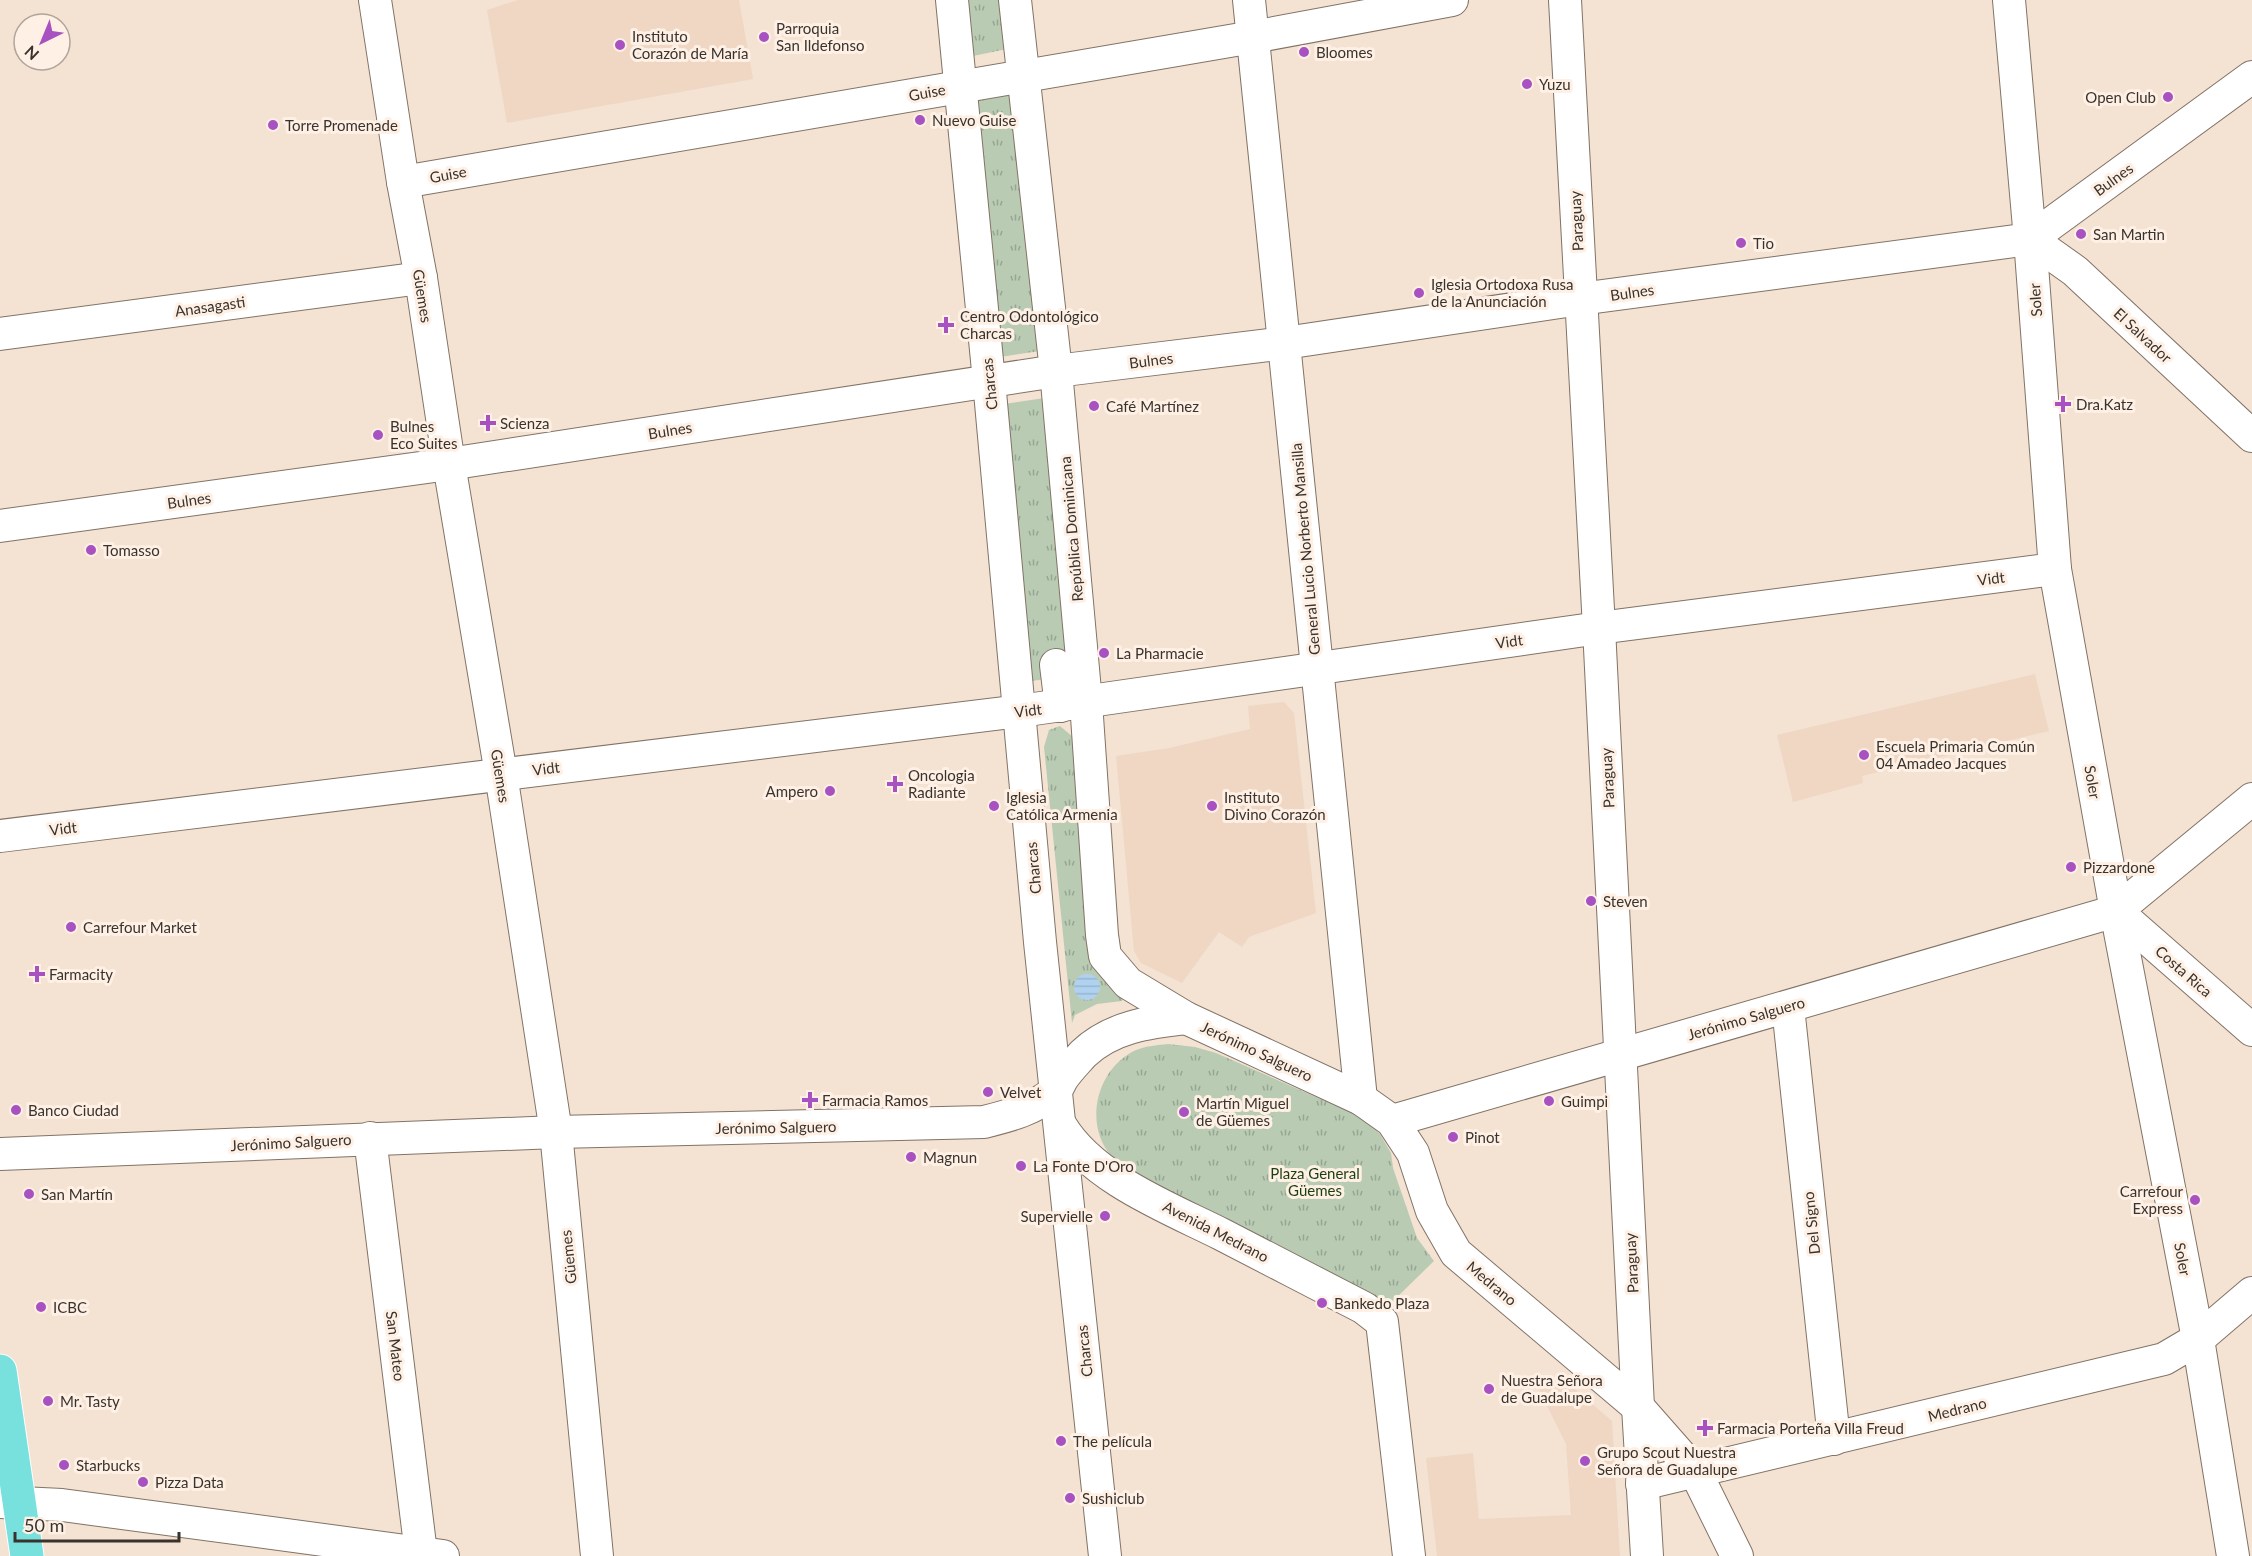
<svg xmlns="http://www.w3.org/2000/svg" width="2252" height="1556" font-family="Lato,sans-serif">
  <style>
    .built { fill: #efd7c3 }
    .grass { fill: url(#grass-tufts) }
    .water { fill: url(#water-rules) }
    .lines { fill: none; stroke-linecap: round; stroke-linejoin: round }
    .minor-casing { stroke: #827366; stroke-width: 34 }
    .major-casing { stroke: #fff; stroke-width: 35 }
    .minor { stroke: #fff; stroke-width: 32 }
    .major { stroke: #79e1dd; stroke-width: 33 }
    .poi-dot { fill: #a752c0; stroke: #fef0e4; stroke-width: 2 }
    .labels { text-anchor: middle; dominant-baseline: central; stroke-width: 6; stroke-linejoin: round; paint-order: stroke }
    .poi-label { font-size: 15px; fill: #3a332d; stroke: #fef0e4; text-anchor: start }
    .street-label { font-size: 15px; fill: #3a332d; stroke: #fef0e4 }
    .park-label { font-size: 15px; fill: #1b3e0e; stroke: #fef0e4 }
  </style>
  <defs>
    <pattern id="grass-tufts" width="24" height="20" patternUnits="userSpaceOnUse" patternTransform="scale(1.5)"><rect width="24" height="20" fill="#b9ccb3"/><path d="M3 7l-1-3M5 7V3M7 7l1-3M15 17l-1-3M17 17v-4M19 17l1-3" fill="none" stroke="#97a692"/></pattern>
    <pattern id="water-rules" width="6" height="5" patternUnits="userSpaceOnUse" patternTransform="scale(1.5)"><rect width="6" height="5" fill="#b0d2f0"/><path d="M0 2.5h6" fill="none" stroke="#98b5ce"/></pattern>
  </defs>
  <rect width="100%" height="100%" fill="#f4e2d3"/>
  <g class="built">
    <path d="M518,0h221l14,79 -246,44 -20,-113z"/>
    <path d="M2035,674l14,57 -187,45 1,7 -70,19 -16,-67z"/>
    <path d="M1284,702l10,11 22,200 -67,24 -7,10 -23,-15 -37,51 -41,-20 -7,-12 -18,-195 53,-8 81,-19 -2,-23z"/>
    <path d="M1561,1377l51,44 8,135h-183l-11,-98 47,-5 6,66 92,-4 -5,-71 -27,-54z"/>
  </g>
  <g class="grass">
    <path d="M963,0h45l4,48 -44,9z"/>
    <path d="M1019,89l28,261 -47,7 -29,-261z"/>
    <path d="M1051,397l26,278 -46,6 -27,-277z"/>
    <path d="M1060,726l13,11 17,224 12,16 22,20 -2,4 -25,3 -22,11 -3,8 -28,-276 5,-17z"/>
    <path d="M1168,1044l27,3 21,6 146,64 18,17 11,19 2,15 24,70 17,23 -44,43 -262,-132c-5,-5 -12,-10 -17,-16 -28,-33 -14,-88 25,-106 10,-4 22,-5 32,-6z"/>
  </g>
  <circle class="water" cx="1087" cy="987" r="13"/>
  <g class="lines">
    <g class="minor-casing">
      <g id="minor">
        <path d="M375,0l28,182 18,96 28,186 52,310 55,358 41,424"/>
        <path d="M952,0l37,381 51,561 65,614"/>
        <path d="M1015,0l41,371 30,331 16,233 3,21 23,27 58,35 175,81 31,22 21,32 19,58 24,42 182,154 58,66 41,83"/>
        <path d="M1249,0l112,1099"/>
        <path d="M1565,0l34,628 39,779 9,149"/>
        <path d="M2009,0l21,239 25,330 61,342 82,428 35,217"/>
        <path d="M403,182l850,-145 199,-37"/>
        <path d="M2030,239l45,32 177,165"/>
        <path d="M0,334l421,-56"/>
        <path d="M0,526l449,-62 607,-93 229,-28 295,-44 450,-60 222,-162"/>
        <path d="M1056,665l5,41"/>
        <path d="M0,836l1020,-125 579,-83 456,-59"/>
        <path d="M2116,911l136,119"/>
        <path d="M1788,1007l46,432"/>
        <path d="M1392,1121l724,-210 136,-112"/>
        <path d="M1061,1126c31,52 108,82 160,108 48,25 95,49 143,74l18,14 27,234"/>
        <path d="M370,1138l51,415"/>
        <path d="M0,1154l556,-22 428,-10c24,-6 52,-13 71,-31 3,-3 5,-8 7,-12 6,-9 14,-17 21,-25 28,-27 66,-32 103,-36"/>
        <path d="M1642,1484l522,-125 34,-20 54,-46"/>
        <path d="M0,1502l62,3 381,51"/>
      </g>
    </g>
    <g class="major-casing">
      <path id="major" d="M0,1371l27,185"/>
    </g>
    <use href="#minor" class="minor"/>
    <use href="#major" class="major"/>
  </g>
  <g class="poi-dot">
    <circle cx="764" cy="37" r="6"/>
    <circle cx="620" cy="45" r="6"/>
    <circle cx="1304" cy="52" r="6"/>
    <circle cx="1527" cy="84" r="6"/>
    <circle cx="2168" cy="97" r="6"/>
    <circle cx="920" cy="120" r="6"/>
    <circle cx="273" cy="125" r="6"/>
    <circle cx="2081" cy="234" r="6"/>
    <circle cx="1741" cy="243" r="6"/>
    <circle cx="1419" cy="293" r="6"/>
    <path d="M943 316h6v6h6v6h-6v6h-6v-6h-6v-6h6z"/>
    <path d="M2060 395h6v6h6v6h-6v6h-6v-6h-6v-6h6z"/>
    <circle cx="1094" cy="406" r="6"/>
    <path d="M485 414h6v6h6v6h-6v6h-6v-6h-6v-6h6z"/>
    <circle cx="378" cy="435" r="6"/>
    <circle cx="91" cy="550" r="6"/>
    <circle cx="1104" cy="653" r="6"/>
    <circle cx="1864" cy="755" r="6"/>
    <path d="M892 775h6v6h6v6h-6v6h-6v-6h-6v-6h6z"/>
    <circle cx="830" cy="791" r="6"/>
    <circle cx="994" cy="806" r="6"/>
    <circle cx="1212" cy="806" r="6"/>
    <circle cx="2071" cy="867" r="6"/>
    <circle cx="1591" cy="901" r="6"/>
    <circle cx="71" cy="927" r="6"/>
    <path d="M34 965h6v6h6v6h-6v6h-6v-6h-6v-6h6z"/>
    <circle cx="988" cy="1092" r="6"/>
    <path d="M807 1091h6v6h6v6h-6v6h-6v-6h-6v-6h6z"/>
    <circle cx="1549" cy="1101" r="6"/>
    <circle cx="16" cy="1110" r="6"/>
    <circle cx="1184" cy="1112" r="6"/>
    <circle cx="1453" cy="1137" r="6"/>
    <circle cx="911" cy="1157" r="6"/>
    <circle cx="1021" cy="1166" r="6"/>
    <circle cx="29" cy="1194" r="6"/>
    <circle cx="2195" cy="1200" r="6"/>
    <circle cx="1105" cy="1216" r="6"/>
    <circle cx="1322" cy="1303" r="6"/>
    <circle cx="41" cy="1307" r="6"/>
    <circle cx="1489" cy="1389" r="6"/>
    <circle cx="48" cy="1401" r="6"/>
    <path d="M1702 1419h6v6h6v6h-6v6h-6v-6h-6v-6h6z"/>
    <circle cx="1061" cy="1441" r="6"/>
    <circle cx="1585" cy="1461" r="6"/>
    <circle cx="64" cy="1465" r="6"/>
    <circle cx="143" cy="1482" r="6"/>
    <circle cx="1070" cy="1498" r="6"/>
  </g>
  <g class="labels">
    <g class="poi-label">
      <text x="776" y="28">Parroquia<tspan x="776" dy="17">San Ildefonso</tspan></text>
      <text x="632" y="36">Instituto<tspan x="632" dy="17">Corazón de María</tspan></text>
      <text x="1316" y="52">Bloomes</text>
      <text x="1539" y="84">Yuzu</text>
      <text x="2156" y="97" text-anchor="end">Open Club</text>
      <text x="932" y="120">Nuevo Guise</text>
      <text x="285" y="125">Torre Promenade</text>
      <text x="2093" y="234">San Martin</text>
      <text x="1753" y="243">Tio</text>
      <text x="1431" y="284">Iglesia Ortodoxa Rusa<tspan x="1431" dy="17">de la Anunciación</tspan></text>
      <text x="960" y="316">Centro Odontológico<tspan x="960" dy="17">Charcas</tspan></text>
      <text x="2076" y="404">Dra.Katz</text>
      <text x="1106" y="406">Café Martínez</text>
      <text x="500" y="423">Scienza</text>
      <text x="390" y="426">Bulnes<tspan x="390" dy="17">Eco Suites</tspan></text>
      <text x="103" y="550">Tomasso</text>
      <text x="1116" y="653">La Pharmacie</text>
      <text x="1876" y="746">Escuela Primaria Común<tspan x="1876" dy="17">04 Amadeo Jacques</tspan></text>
      <text x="908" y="775">Oncologia<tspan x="908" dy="17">Radiante</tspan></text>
      <text x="818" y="791" text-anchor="end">Ampero</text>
      <text x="1006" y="797">Iglesia<tspan x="1006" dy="17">Católica Armenia</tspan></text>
      <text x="1224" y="797">Instituto<tspan x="1224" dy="17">Divino Corazón</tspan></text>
      <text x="2083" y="867">Pizzardone</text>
      <text x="1603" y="901">Steven</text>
      <text x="83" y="927">Carrefour Market</text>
      <text x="49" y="974">Farmacity</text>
      <text x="1000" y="1092">Velvet</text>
      <text x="822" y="1100">Farmacia Ramos</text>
      <text x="1561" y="1101">Guimpi</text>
      <text x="1196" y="1103">Martín Miguel<tspan x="1196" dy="17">de Güemes</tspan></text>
      <text x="28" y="1110">Banco Ciudad</text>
      <text x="1465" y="1137">Pinot</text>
      <text x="923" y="1157">Magnun</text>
      <text x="1033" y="1166">La Fonte D'Oro</text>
      <text x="2183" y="1191" text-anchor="end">Carrefour<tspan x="2183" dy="17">Express</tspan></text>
      <text x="41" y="1194">San Martín</text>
      <text x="1093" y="1216" text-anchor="end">Supervielle</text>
      <text x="1334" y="1303">Bankedo Plaza</text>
      <text x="53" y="1307">ICBC</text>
      <text x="1501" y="1380">Nuestra Señora<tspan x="1501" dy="17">de Guadalupe</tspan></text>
      <text x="60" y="1401">Mr. Tasty</text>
      <text x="1717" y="1428">Farmacia Porteña Villa Freud</text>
      <text x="1073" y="1441">The película</text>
      <text x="1597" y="1452">Grupo Scout Nuestra<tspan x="1597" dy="17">Señora de Guadalupe</tspan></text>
      <text x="76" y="1465">Starbucks</text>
      <text x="155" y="1482">Pizza Data</text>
      <text x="1082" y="1498">Sushiclub</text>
    </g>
    <g class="street-label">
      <text transform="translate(927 92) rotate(-10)">Guise</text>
      <text transform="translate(448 174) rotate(-10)">Guise</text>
      <text transform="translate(2113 179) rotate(-36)">Bulnes</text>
      <text transform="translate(1576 221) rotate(-93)">Paraguay</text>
      <text transform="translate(1632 292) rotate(-8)">Bulnes</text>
      <text transform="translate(423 296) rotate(81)">Güemes</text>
      <text transform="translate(2035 300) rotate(-94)">Soler</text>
      <text transform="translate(210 306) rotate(-8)">Anasagasti</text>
      <text transform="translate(2143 335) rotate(43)">El Salvador</text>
      <text transform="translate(1151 360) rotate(-7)">Bulnes</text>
      <text transform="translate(989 384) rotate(-96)">Charcas</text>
      <text transform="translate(670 430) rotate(-9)">Bulnes</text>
      <text transform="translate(189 500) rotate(-8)">Bulnes</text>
      <text transform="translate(1071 529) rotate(-95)">República Dominicana</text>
      <text transform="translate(1305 549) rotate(-95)">General Lucio Norberto Mansilla</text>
      <text transform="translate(1991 578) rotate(-7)">Vidt</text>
      <text transform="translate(1509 641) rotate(-8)">Vidt</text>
      <text transform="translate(1028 710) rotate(-7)">Vidt</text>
      <text transform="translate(546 768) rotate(-7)">Vidt</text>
      <text transform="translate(501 776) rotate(81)">Güemes</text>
      <text transform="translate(1607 778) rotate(-93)">Paraguay</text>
      <text transform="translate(2093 782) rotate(80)">Soler</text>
      <text transform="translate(63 828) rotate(-7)">Vidt</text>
      <text transform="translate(1033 868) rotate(-95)">Charcas</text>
      <text transform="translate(2184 971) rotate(41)">Costa Rica</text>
      <text transform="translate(1746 1018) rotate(-16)">Jerónimo Salguero</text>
      <text transform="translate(1257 1051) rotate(25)">Jerónimo Salguero</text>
      <text transform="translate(776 1127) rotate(-1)">Jerónimo Salguero</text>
      <text transform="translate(291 1142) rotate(-3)">Jerónimo Salguero</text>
      <text transform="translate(1811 1223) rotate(-96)">Del Signo</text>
      <text transform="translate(1216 1231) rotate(27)">Avenida Medrano</text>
      <text transform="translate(568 1257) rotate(-96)">Güemes</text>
      <text transform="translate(2183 1259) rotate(79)">Soler</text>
      <text transform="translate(1631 1263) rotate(-93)">Paraguay</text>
      <text transform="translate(1492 1283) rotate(40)">Medrano</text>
      <text transform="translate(396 1346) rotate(83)">San Mateo</text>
      <text transform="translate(1084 1351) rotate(-96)">Charcas</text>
      <text transform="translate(1957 1409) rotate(-14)">Medrano</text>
    </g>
    <g class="park-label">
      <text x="1315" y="1173">Plaza General<tspan x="1315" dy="17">Güemes</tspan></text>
    </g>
  </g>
  <g transform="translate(42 42) rotate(223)"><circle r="28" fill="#fef0e4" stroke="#b0a49b" stroke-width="1.5"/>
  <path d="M0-4.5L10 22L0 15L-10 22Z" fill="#a752c0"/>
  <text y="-9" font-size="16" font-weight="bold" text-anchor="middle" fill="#3a332d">N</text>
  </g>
  <path d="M15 1532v9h164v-9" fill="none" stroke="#3a332d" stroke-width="3"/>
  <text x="24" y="1532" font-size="18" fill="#3a332d" stroke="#fef0e4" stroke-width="4.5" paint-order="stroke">50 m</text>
</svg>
